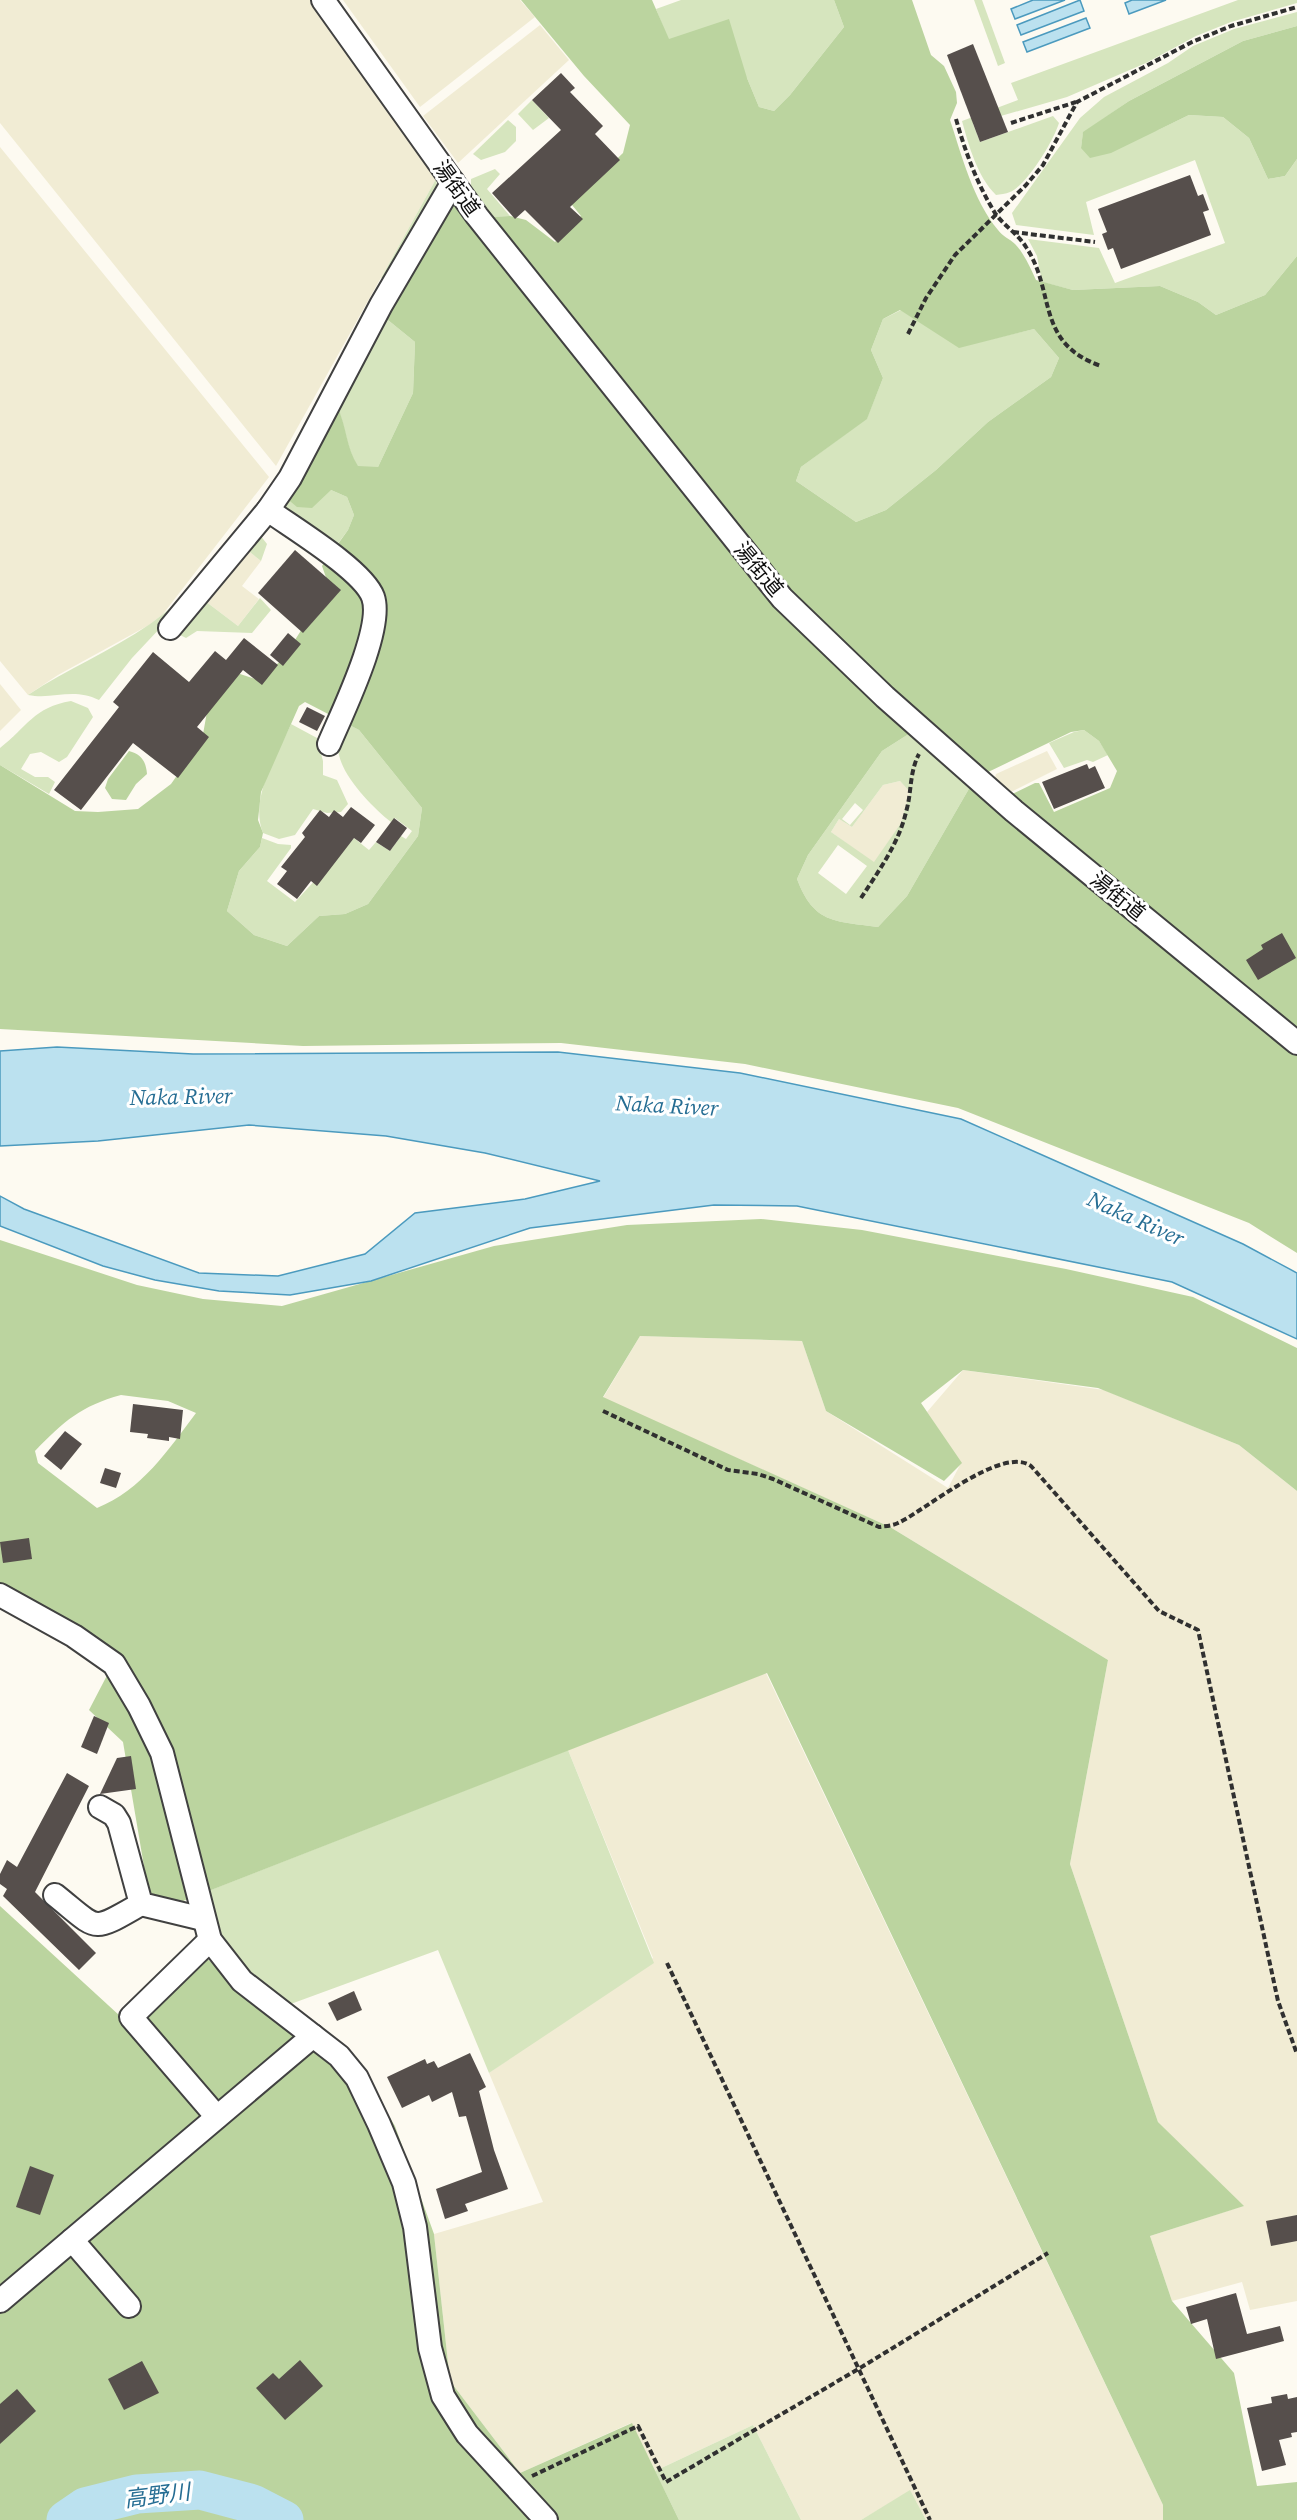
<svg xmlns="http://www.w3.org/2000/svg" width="1297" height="2520" font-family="'Source Serif 4','Noto Sans JP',serif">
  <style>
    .farmland { fill: #f1ecd4 }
    .green { fill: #d6e5be; fill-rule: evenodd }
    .forest { fill: #bbd49f; fill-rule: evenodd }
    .water { fill: #bbe1ef; stroke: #4b9abe; stroke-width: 1.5 }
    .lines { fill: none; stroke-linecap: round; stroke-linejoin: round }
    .river { stroke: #bbe1ef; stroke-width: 39 }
    .building { fill: #564f4c }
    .minor-casing { stroke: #414141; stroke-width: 26 }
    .path { stroke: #303030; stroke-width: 4; stroke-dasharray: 6 3; stroke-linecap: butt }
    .minor { stroke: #fff; stroke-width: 22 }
    .labels { text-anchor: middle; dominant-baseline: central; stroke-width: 6; stroke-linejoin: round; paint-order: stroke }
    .street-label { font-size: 21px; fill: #0e0e0e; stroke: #fff }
    .water-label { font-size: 22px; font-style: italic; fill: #256d93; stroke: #fff }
  </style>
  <rect width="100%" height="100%" fill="#fdfaf1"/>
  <g class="farmland">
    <path d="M0,0h311l125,179 -160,287 -276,-343z"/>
    <path d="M343,0h177l15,17 -115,90z"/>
    <path d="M540,25l29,35 -111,103 -35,-47z"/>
    <path d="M0,147l269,330 -106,137 -14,11 -91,50 -30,20 -28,-34z"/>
    <path d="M246,549l15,12 -19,25 17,13 -21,27 -33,-25z"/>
    <path d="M0,684l21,26 -21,21z"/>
    <path d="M1047,751l10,18 -50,25 -13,-13 2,-7z"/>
    <path d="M900,781l10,11 -9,31 -27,40 -43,-31 8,-13 13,8 31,-42z"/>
    <path d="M640,1336l162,5 24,70 122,77 13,-25 -34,-51 36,-42 141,20 135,55 58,46v810l-47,9 -8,-28 -70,19 -22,-65 93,-30 -85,-84 -88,-258 38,-204 -218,-133 -287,-129z"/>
    <path d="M766,1673l397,832v15h-237l-16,-29 -49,29h-60l-48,-95 -98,46 -24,-48 -111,50 -70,-92 -16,-147 109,-32 -54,-129 164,-115 -85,-208z"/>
  </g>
  <g class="green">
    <path d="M681,0h153l10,27 -54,68 -16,16 -15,-4 -12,-29 -79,-39 -12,-30z"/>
    <path d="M974,0h8l23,63 -7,3z"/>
    <path d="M1238,0h59v3l-66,19 -35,14 -50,27 -79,34 -94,27 7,18 73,-26 6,7c-5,17 -32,62 -49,69 -4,2 -10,2 -14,3 -19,-19 -27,-49 -34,-74l56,-21 -7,-17z"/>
    <path d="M1297,12v14l-54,15 -114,60 -46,32 -2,15 77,-18 31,-15 34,2 26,21 19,41 17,-3 12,-17v97l-32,39 -49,20 -18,-13 -38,-16 -87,4 -31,-8 -5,-26 -9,-17 71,9 16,35 110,-40 -30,-83 -109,42 8,33 -78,-10 -4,-12 68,-95 24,-21 64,-34 25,-17 41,-17z"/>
    <path d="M532,100l17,18 -16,12 -15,-16z"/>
    <path d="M508,120l8,7v14l-11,11 -24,8 -8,-6z"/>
    <path d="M495,169l5,5 -13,15 23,27 -21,1 -18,-29v-9z"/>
    <path d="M436,179l2,11 -49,87 -8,1z"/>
    <path d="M901,310l58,37 75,-18 25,29 -8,19 -63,45 -52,48 -50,40 -30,12 -60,-41 5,-14 66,-49 16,-40 -12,-28 12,-31z"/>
    <path d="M383,316l32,26 -2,51 -35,74h-20c-12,-19 -12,-40 -21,-61z"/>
    <path d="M280,472l5,4 -77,101 -76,81 -33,42c-27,-13 -45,0 -71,-5 39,-26 83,-44 122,-71 49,-34 95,-104 130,-152z"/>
    <path d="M331,490l16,7 7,18 -6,15 -15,20 -51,-40 3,-13z"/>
    <path d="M250,535h10l7,9 -6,17 -15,-12 -41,52 33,25 22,-28 11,12 -19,23 -55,-2 -11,7 -6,-3v-11z"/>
    <path d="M71,701l17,7 5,9 -26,40 -8,5 -18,-10 -11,2 -9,15 14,8h13l7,5 -6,12 -49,-29v-17c27,-21 34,-41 71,-47z"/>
    <path d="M346,723l13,7 63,78 -4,28 -50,68 -23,10 -26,2 -32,30 -33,-11 -27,-24 12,-40 21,-24 2,-9 16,6 13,1v3l-24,33 28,21 59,-64 15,12 7,-8 14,9 11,-15 5,3 6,-8 -17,-13 -4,4c-19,-15 -54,-50 -53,-76 1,-7 5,-16 8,-23z"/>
    <path d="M291,724l26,14 6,23v14l14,5 11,24 -7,8 -14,1 -14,-4 -18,26 -16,4 -16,-6c-14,-36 14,-77 28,-109z"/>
    <path d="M915,730l59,50 -67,116 -29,31c-43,-6 -64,-3 -81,-48l11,-24 74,-104zM900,781l10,11 -9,31 -27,39 -43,-30 8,-13 13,8 31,-42zM855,803l8,7 -13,15 -8,-6zM838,845l29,21 -21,28 -28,-21z"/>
    <path d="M1084,730l15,11 9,14 -15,7 -6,-2 -23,8 -15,-25 25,-11z"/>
    <path d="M568,1750l86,213 -165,110 -51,-123 -150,55 -37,-28 -29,-31 -19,-53z"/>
    <path d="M753,2425l48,95h-122l-24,-49z"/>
    <path d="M910,2490l16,30h-65z"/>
  </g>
  <g class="forest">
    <path d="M521,0h131l17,39 60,-20 18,59 12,29 15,4 16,-16 54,-68 -10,-27h78l19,55 13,11 12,26 1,11 -7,17c12,36 23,80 48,110 4,6 12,9 17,14 10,11 15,23 21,36l37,10 87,-4 38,16 18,13 49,-20 32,-39v997l-48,-30 -291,-115 -213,-44 -184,-21 -258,3 -303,-17v-264l75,46 23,1 40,-3 33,-25 31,-44 6,-34 26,-34 24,8 25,-21 46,-73 -7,-20 26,-36 6,-15 -7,-18 -16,-7 -19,18 -15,-1 -12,-10 52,-91c10,21 9,42 21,60l20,1 35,-74 2,-51 -32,-26 69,-112 37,13 21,-1 16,4 29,22 26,-26 -30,-37 41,4 31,-30 7,-28 -46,-49zM900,310l59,38 75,-19 25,29 -8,19 -63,45 -52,48 -50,40 -30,12 -60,-41 5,-14 66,-48 16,-41 -12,-28 12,-31zM305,702l54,28 63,78 -4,28 -50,68 -23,10 -26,2 -32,30 -33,-11 -27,-24 12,-40 21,-24 3,-14 -5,-13 3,-28 38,-86zM915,730l67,45 89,-43 13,-2 15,11 18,30 -7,17 -56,24 -15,-29h-4l-37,18 -24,-21 -67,116 -29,31c-43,-6 -64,-3 -81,-48l11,-24 74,-104z"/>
    <path d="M1297,26v133l-12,17 -17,3 -19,-41 -26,-21 -34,-2 -78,38 -21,5 -9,-10 2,-16 46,-31 114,-60z"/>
    <path d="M129,751c12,3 17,10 18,23l-11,10 -10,16 -14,-1 -7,-11 3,-9z"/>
    <path d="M761,1219l101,11 204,39 127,28 104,51v143l-58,-46 -141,-57 -135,-18 -42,33 41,60 -18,18 -118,-70 -24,-70 -162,-5 -37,61 287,130 218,133 -38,204 88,258 86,84 -94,30 22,65 62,72 23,113 40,-4v38h-134v-15l-396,-832 -584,228 -34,-5 -26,-154 -34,-32 26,-50 -115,-69v-351l137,45 66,14 79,7 212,-60 133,-21zM121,1395l47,6 28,12c-28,37 -54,77 -99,95l-59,-45 -3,-12c29,-30 46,-45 86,-56z"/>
    <path d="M0,1906l132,121 73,-70 90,76 54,18 46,75 39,108 16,147 70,92 112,-50 47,97h-679z"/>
  </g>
  <g class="water">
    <path d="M1033,0h32l-50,19 -4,-10z"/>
    <path d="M1080,0l4,11 -63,24 -4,-10z"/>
    <path d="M1132,0h34l-37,14 -4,-11z"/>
    <path d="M1086,18l4,10 -63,24 -4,-10z"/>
    <path d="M57,1047l136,7 365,-2 182,21 221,46 282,125 54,29v66l-125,-57 -375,-76 -83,-1 -184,23 -159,53 -81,14 -71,-4 -64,-11 -52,-14 -103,-40v-30l24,13 175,64 79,3 87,-22 50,-41 110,-14 75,-18 -115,-28 -99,-17 -137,-11 -151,16 -98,5v-95z"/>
  </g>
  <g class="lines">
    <path class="river" d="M66,2520l19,-13 52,-13 63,-4 53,14 31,16"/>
  </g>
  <g class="building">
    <path d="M973,44l35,88 -28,10 -33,-87z"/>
    <path d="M561,73l14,15 -5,4 33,34 -8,8 25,26 -50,47 13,12 -25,24 -33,-33 -10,9 -23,-26 69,-63 -29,-30z"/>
    <path d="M1190,175l8,21 5,-2 6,16 -6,2 8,23 -90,34 -8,-21 -5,2 -6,-16 5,-2 -9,-23z"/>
    <path d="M295,550l46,40 -38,43 -45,-40z"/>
    <path d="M288,633l13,11 -18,22 -13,-11z"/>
    <path d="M244,638l34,27 -16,20 -19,-15 -46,57 12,10 -31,41 -45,-35 -52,67 -27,-20 65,-83 -6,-5 40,-50 36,30 26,-31 11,9z"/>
    <path d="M307,707l18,9 -8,15 -18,-9z"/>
    <path d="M1087,764l2,5 6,-3 10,22 -51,21 -12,-27z"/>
    <path d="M351,807l24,18 -14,18 -7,-5 -37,48 -6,-5 -14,18 -20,-15 10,-13 -6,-4 24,-30 -3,-4 18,-23 9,7 5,-7 9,7z"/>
    <path d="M394,818l13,10 -17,23 -14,-9z"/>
    <path d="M1282,933l14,25 -38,22 -12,-20 17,-11 -2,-4z"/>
    <path d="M133,1404l50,6 -3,29 -11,-2v4l-22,-3 1,-4 -18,-2z"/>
    <path d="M65,1431l17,13 -21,26 -17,-14z"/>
    <path d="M105,1468l16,5 -5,15 -16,-5z"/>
    <path d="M29,1538l3,21 -29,4 -3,-21z"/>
    <path d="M94,1716l15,7 -12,31 -16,-7z"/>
    <path d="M131,1756l5,33 -36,5 17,-36z"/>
    <path d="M67,1773l22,13 -54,106 61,61 -17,17 -76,-74 4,-7 -7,-5v-10l7,-14 10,7z"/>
    <path d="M354,1991l8,19 -25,11 -9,-18z"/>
    <path d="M470,2053l16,34 -7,4 15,59 14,39 -43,15 3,7 -23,8 -9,-30 46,-17 -16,-56 -7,1 -7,-25 -20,10 -3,-7 -27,13 -15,-31 38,-18 2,5 7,-3 4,7z"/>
    <path d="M30,2166l24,9 -14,40 -24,-8z"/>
    <path d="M1297,2215v26l-26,5 -5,-25z"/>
    <path d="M1236,2293l11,41 33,-8 4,15 -68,18 -9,-40 -16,5 -5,-17z"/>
    <path d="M300,2360l23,26 -38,34 -29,-32 17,-15 6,6z"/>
    <path d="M142,2361l17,32 -35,17 -16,-31z"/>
    <path d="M17,2389l19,22 -36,33v-40z"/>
    <path d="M1287,2394l1,5 9,-2v35l-6,1 1,4 -13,3 7,25 -24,6 -15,-63 25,-5 -1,-6z"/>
  </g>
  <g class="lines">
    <g class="minor-casing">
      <g id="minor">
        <path d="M323,0l154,216 305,382 103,99 129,114 283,232"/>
        <path d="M268,510c25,18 95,60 105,87 11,31 -31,116 -44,147"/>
        <path d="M170,628l98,-118 22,-32 91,-173 72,-123"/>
        <path d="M0,1595l74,41 40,28 25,42 23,47 48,187 32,41 97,75 18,22 22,46 25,59 11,44 15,121 13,48 24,38 79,86"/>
        <path d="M100,1807l14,8 5,8 22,81 62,15"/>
        <path d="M55,1895c45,36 35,38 86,9"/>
        <path d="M210,1940l-79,77 86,100"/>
        <path d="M72,2240l57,66"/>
        <path d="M0,2301l313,-265"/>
      </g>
    </g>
    <g class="path">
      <path d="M956,119c9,32 21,65 39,94 8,12 23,21 31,34 30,45 9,96 75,119"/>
      <path d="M1011,123l65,-21"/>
      <path d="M1013,232l82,10"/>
      <path d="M908,334l18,-36 29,-43 71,-70 17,-20 34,-63 115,-60 39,-16 66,-19"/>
      <path d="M861,898c17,-26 38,-55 45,-86 6,-20 3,-39 13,-58"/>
      <path d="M603,1411l125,59 30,4 15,5 106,48c6,-1 13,-1 19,-4 28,-13 104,-78 133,-57l128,145 39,19 80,371 19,53"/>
      <path d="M667,1963l263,557"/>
      <path d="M532,2476l106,-50 28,56 194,-114 188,-115"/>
    </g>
    <use href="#minor" class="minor"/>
  </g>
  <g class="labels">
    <g class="street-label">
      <text transform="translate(457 188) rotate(54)">湯街道</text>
      <text transform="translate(759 569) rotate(50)">湯街道</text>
      <text transform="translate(1118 896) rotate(39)">湯街道</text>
    </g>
    <g class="water-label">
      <text transform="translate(181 1096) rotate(-1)">Naka River</text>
      <text transform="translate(667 1105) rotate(3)">Naka River</text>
      <text transform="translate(1136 1218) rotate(24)">Naka River</text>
      <text transform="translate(157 2495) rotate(-7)">高野川</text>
    </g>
  </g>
</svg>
